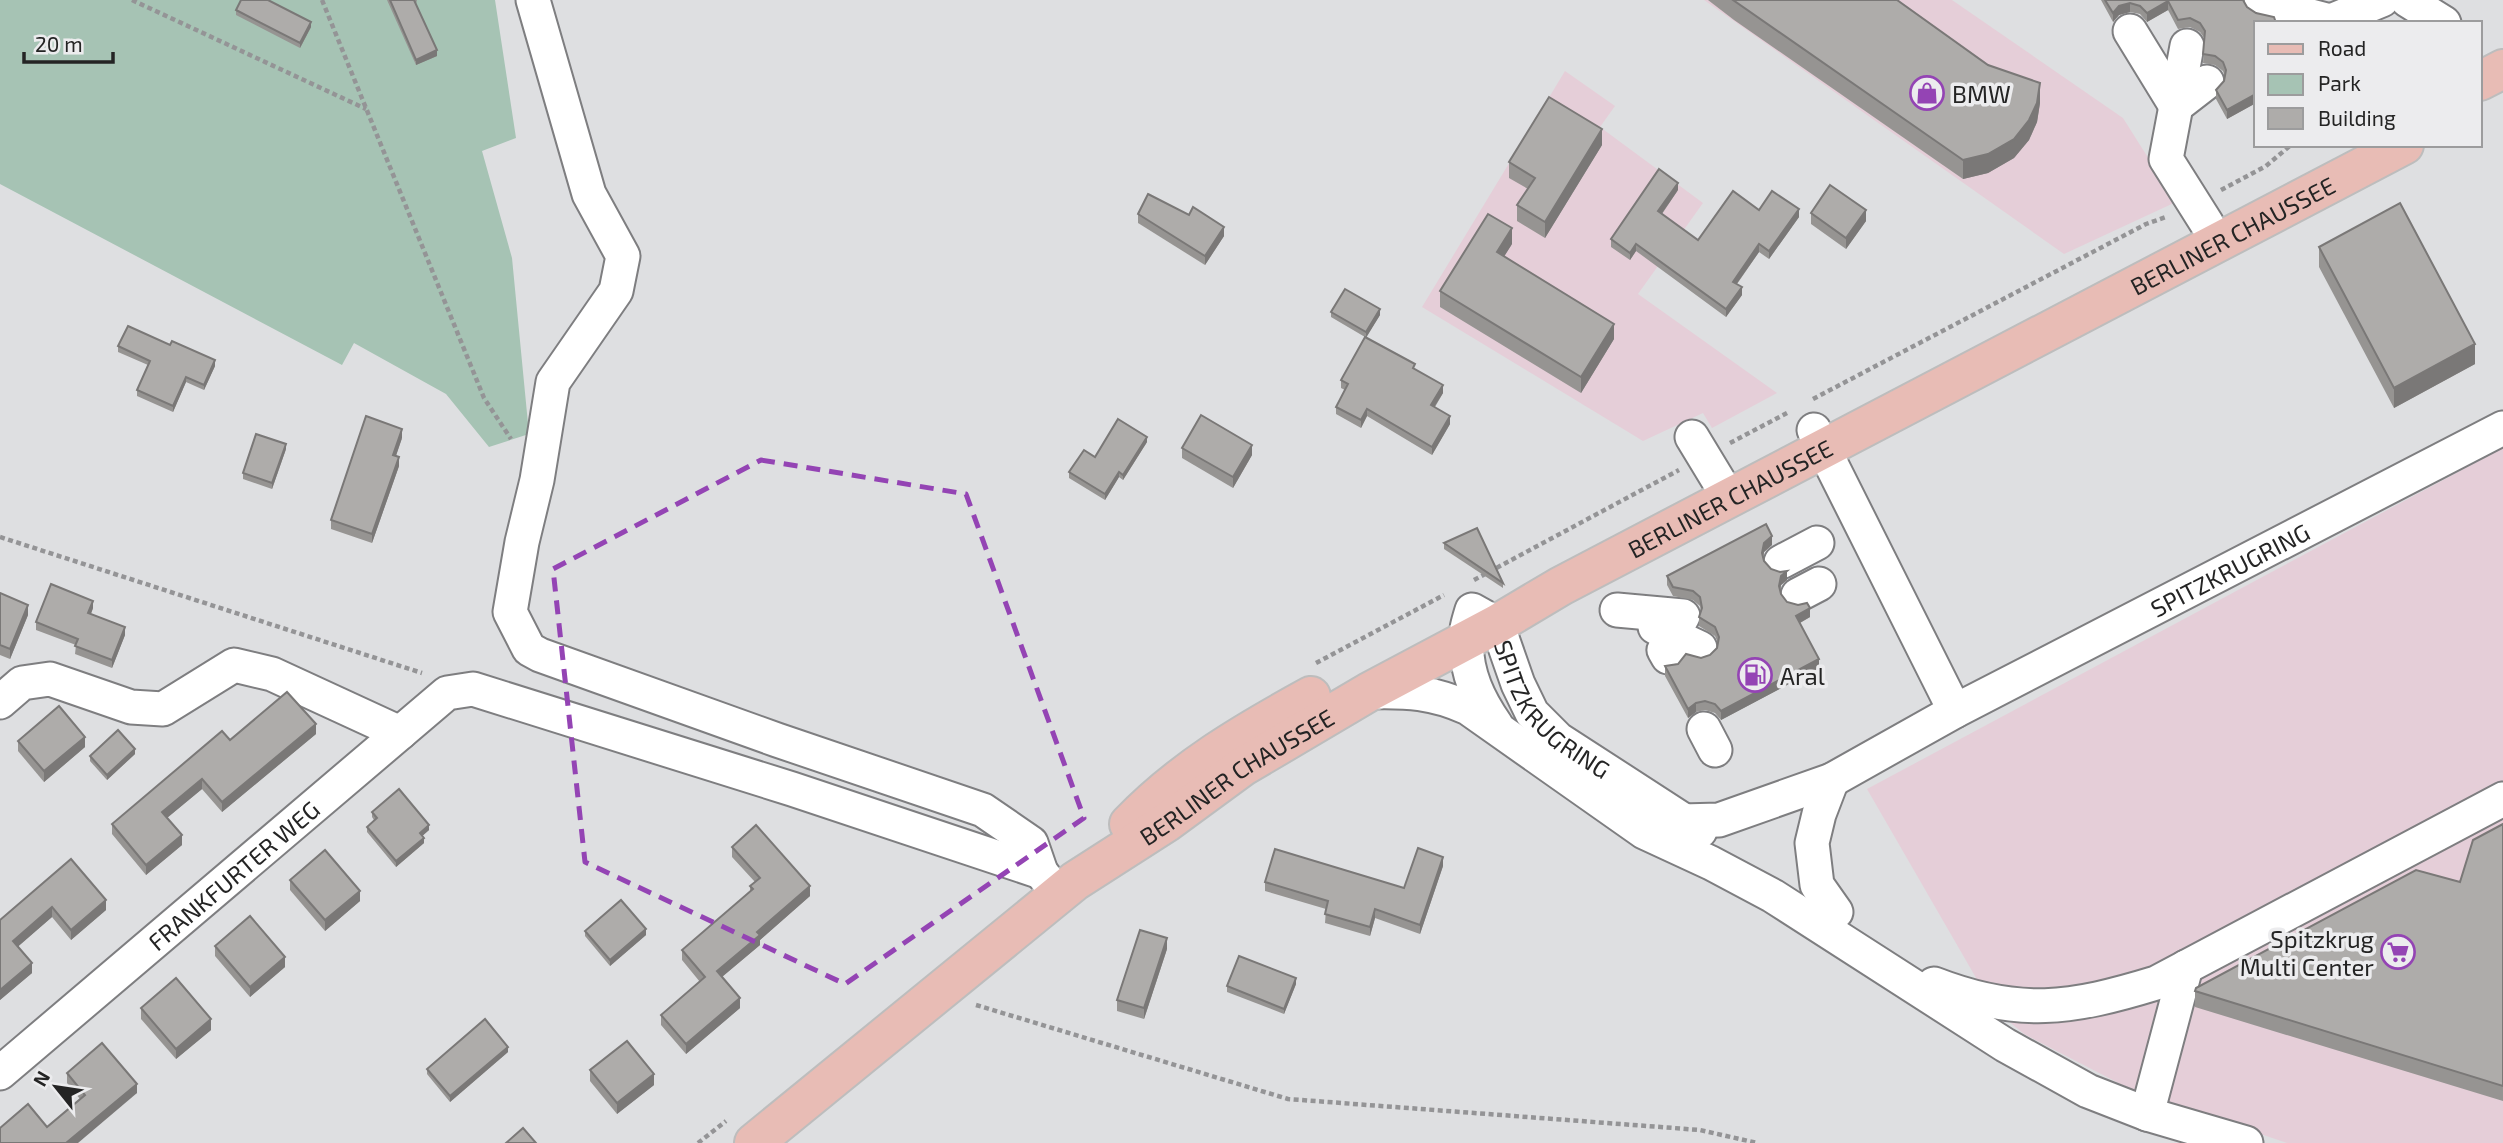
<svg xmlns="http://www.w3.org/2000/svg" width="2503" height="1143" font-family="'Exo 2',sans-serif">
  <style>
    .commercial { fill: #e5ced8 }
    .green { fill: #a6c3b4 }
    .lines { fill: none; stroke-linecap: round; stroke-linejoin: round }
    .minor-casing { stroke: #7e7e80; stroke-width: 37 }
    .major-casing { stroke: #bdbdbd; stroke-width: 42 }
    .path { stroke: #949496; stroke-width: 4.5; stroke-dasharray: 5 3.5; stroke-linecap: butt }
    .minor { stroke: #fff; stroke-width: 33 }
    .major { stroke: #e8bcb5; stroke-width: 38 }
    .wall { fill: #969492 }
    .shaded-wall { fill: #7a7877 }
    .building { fill: #aeacaa; stroke: #7a7877; stroke-width: 2 }
    .marked { fill: none; stroke: #9444b4; stroke-width: 5; stroke-dasharray: 14 9; stroke-linejoin: round }
    .labels { text-anchor: middle; dominant-baseline: central; stroke-width: 7; stroke-linejoin: round; paint-order: stroke }
    .poi-label { font-size: 24px; fill: #242424; stroke: #ececee; text-anchor: start }
    .street-label { font-size: 24px; fill: #242424; stroke: #ececee }
  </style>
  <rect width="100%" height="100%" fill="#dedfe1"/>
  <g class="commercial">
    <path d="M1704,0h248l171,118 53,84 -112,52z"/>
    <path d="M1565,71l50,35 -15,21 103,76 -65,91 139,99 -65,35 -9,-15 -60,28 -221,-134z"/>
    <path d="M2503,448v695h-216l-153,-52 -110,-57 -30,-25 -127,-220z"/>
  </g>
  <path class="green" d="M0,0h495l21,138 -34,13 30,107 17,176 -40,13 -43,-53 -92,-51 -12,22 -342,-181z"/>
  <g class="lines">
    <g class="minor-casing">
      <g id="minor">
        <path d="M533,0l56,194 34,62 -7,35 -63,91 -16,98 -15,62 -12,70 19,37 11,6 237,85 206,70 48,33 10,29 17,22"/>
        <path d="M2407,0l37,23"/>
        <path d="M2261,3l69,18"/>
        <path d="M2326,23l56,-23"/>
        <path d="M2130,31l46,75"/>
        <path d="M2207,82l-31,24 -10,53 41,65"/>
        <path d="M2176,106l11,-60"/>
        <path d="M1814,430l141,281"/>
        <path d="M1692,437l37,61"/>
        <path d="M1781,562l36,-19"/>
        <path d="M1798,595l21,-11"/>
        <path d="M1617,610l66,6 -19,34 4,7"/>
        <path d="M1655,627l45,21"/>
        <path d="M1369,692c38,-1 64,0 99,16l176,124 67,31 62,33 232,149 83,46 59,23 99,29"/>
        <path d="M0,702l22,-19 28,-4 81,28 32,2 71,-44 38,9 128,59"/>
        <path id="s1" d="M1496,725c-18,-26 -29,-50 -30,-82 -1,-11 3,-23 6,-33l25,14 21,60 14,29 26,26 142,92"/>
        <path d="M1704,729l11,21"/>
        <path d="M1832,780l-13,34 -7,29 5,42 19,27"/>
        <path id="s2" d="M1682,821l37,-1 113,-40 123,-69 548,-283"/>
        <path d="M1934,984c85,33 137,25 222,-1l347,-184"/>
        <path id="s3" d="M0,1073l447,-380 26,-4 319,100 249,83"/>
        <path d="M2147,1114l39,-147"/>
      </g>
    </g>
    <g class="major-casing">
      <g id="major">
        <path d="M2480,81l23,-12"/>
        <path d="M1129,824c53,-55 116,-92 182,-128"/>
        <path id="s4" d="M754,1143l321,-262 92,-59 75,-55 127,-75 128,-68 64,-38 843,-441"/>
      </g>
    </g>
    <g class="path">
      <path d="M132,0l234,109"/>
      <path d="M322,0l162,398 27,41"/>
      <path d="M2221,190l45,-24 25,-21"/>
      <path d="M1813,399l333,-175 20,-7"/>
      <path d="M1730,443l57,-30"/>
      <path d="M0,537l422,136"/>
      <path d="M1474,580l205,-110"/>
      <path d="M1316,663l128,-68"/>
      <path d="M976,1005l312,94 412,31 57,13"/>
      <path d="M698,1143l28,-22"/>
    </g>
    <use href="#minor" class="minor"/>
    <use href="#major" class="major"/>
  </g>
  <g class="wall">
    <path d="M387,0h30l-1,4 21,52 -21,9z"/>
    <path d="M1708,0h189l143,103 -3,19 -8,18 -15,18 -26,15 -25,6 -229,-159z"/>
    <path d="M2101,0h142l13,23v80l-29,16 -11,-20v-9l8,-9 1,-4 -2,-6 -8,-6 -12,-2 2,-24 -5,-7 -10,-5 -12,2 -10,-19 -21,12 -7,-8 -10,-2 -11,3 -6,7z"/>
    <path d="M236,10l75,17 -11,21 -64,-33z"/>
    <path d="M1602,145l-57,93 -28,-17v-16l11,-16 -19,-11v-16z"/>
    <path d="M1678,190l-16,24 36,26 61,-30 40,7 -30,42 -10,-7 -22,32 5,11 -16,22 -90,-66 -6,9 -19,-13v-8z"/>
    <path d="M1811,213l55,8 -20,28 -35,-25z"/>
    <path d="M1138,214l51,1 35,21 -19,29 -67,-42z"/>
    <path d="M1512,244l-8,12 110,83 -33,54 -141,-86v-16z"/>
    <path d="M2319,247l156,117 -81,44 -75,-141z"/>
    <path d="M1331,312l49,3 -14,22 49,32 28,24 -8,14 15,17 -18,31 -65,-39 -6,12 -25,-14v-7l9,-17 -4,-2v-8l24,-43 -34,-20z"/>
    <path d="M118,346l97,20 -11,24 -18,-8 -13,30 -36,-16v-6l11,-25 -30,-13z"/>
    <path d="M402,438l-6,18 3,10 -27,77 -41,-14v-9z"/>
    <path d="M1147,442l-24,38 -4,-3 -14,23 -36,-22v-6l26,-15z"/>
    <path d="M1182,448l70,7 -19,33 -51,-30z"/>
    <path d="M286,449l-14,40 -29,-10v-6z"/>
    <path d="M1444,543l59,40v5l-59,-39z"/>
    <path d="M1772,545l-8,7 -1,6 1,3 7,8 16,11 -6,5 -1,6 1,3 6,8 23,15 -10,6 19,45 -98,52 -6,-7 -10,-3 -9,2 -8,6 -23,-42v-10l13,-2 32,-9 7,-7 1,-5 -3,-7 -16,-10v-9l2,-5 -1,-6 -7,-6 -20,-4 -6,-11v-9z"/>
    <path d="M0,593l28,22 -18,44 -10,-4z"/>
    <path d="M93,608l-2,6 34,21 -13,33 -37,-14 1,-9 -40,-15v-8z"/>
    <path d="M316,734l-94,78 -20,-23 -35,29 15,27 -36,30 -34,-41v-10l118,-84z"/>
    <path d="M18,741l67,6 -41,35 -26,-31z"/>
    <path d="M135,754l-28,26 -17,-19v-5z"/>
    <path d="M372,812l57,18 -7,6 2,7 -28,24 -29,-35v-5l7,-7 -2,-3z"/>
    <path d="M2503,824v277l-308,-94v-16l265,-109z"/>
    <path d="M732,847l78,49 -50,44v5l-38,32 18,31 -54,46 -25,-29v-10l39,-33 -18,-22v-10l68,-58v-6l5,-4 -23,-25z"/>
    <path d="M71,859l35,51 -35,30 -19,-23 -34,29 14,27 -32,27v-80z"/>
    <path d="M1443,866l-23,68 -45,-16 -5,18 -45,-13 1,-14 -61,-18v-9l139,6z"/>
    <path d="M290,880l70,21 -35,30 -35,-41z"/>
    <path d="M585,931l61,4 -36,31 -25,-30z"/>
    <path d="M215,946l70,21 -35,30 -35,-41z"/>
    <path d="M1167,949l-23,70 -27,-8v-11z"/>
    <path d="M1296,984l-12,30 -57,-22v-6z"/>
    <path d="M141,1008l70,22 -35,29 -35,-40z"/>
    <path d="M508,1052l-58,50 -23,-28v-5z"/>
    <path d="M590,1070l64,15 -37,29 -27,-33z"/>
    <path d="M67,1073l70,20 -90,34 33,-28 -13,-16z"/>
  </g>
  <g class="shaded-wall">
    <path d="M2168,1v9l-21,12v-9z"/>
    <path d="M2130,3v9l-11,3 -6,7v-9l6,-7z"/>
    <path d="M311,22v5l-11,21v-5z"/>
    <path d="M437,50v6l-21,9v-5z"/>
    <path d="M2040,83v20l-3,19 -8,18 -15,18 -26,15 -25,6v-19z"/>
    <path d="M2256,94v9l-29,16v-9z"/>
    <path d="M1602,129v16l-57,93v-16z"/>
    <path d="M1678,183v7l-20,29v-8z"/>
    <path d="M1799,209v8l-30,42v-8z"/>
    <path d="M1866,210v11l-20,28v-11z"/>
    <path d="M1224,227v9l-19,29v-9z"/>
    <path d="M1512,228v16l-15,24v-16z"/>
    <path d="M1636,244v7l-6,9v-7z"/>
    <path d="M1759,244v8l-26,37v-7z"/>
    <path d="M1742,287v8l-16,22v-8z"/>
    <path d="M1380,309v6l-14,23v-6z"/>
    <path d="M1614,324v15l-33,54v-16z"/>
    <path d="M2475,344v20l-81,44v-20z"/>
    <path d="M215,360v6l-11,24v-5z"/>
    <path d="M186,377v5l-13,30v-6z"/>
    <path d="M1443,385v8l-12,19v-7z"/>
    <path d="M1367,409v7l-6,12v-8z"/>
    <path d="M1450,416v8l-18,31v-8z"/>
    <path d="M402,429v9l-9,26v-9z"/>
    <path d="M1147,437v5l-24,38v-5z"/>
    <path d="M286,444v5l-14,40v-6z"/>
    <path d="M1252,445v10l-19,33v-11z"/>
    <path d="M399,457v9l-27,77v-9z"/>
    <path d="M1119,472v5l-14,23v-6z"/>
    <path d="M1772,536v9l-8,7 -2,10v-9l2,-10z"/>
    <path d="M1787,571v9l-6,5 -2,10v-9l2,-10z"/>
    <path d="M93,601v7l-5,13v-8z"/>
    <path d="M28,605v10l-18,44v-10z"/>
    <path d="M1810,608v9l-14,8v-9z"/>
    <path d="M125,627v8l-13,33v-8z"/>
    <path d="M1819,659v9l-98,52v-9z"/>
    <path d="M1696,703v9l-8,6v-9z"/>
    <path d="M316,724v10l-94,78v-10z"/>
    <path d="M85,737v10l-41,35v-11z"/>
    <path d="M135,749v5l-28,26v-5z"/>
    <path d="M202,779v10l-40,33v-10z"/>
    <path d="M429,825v5l-9,8v-5z"/>
    <path d="M182,835v10l-36,30v-10z"/>
    <path d="M424,838v5l-28,24v-6z"/>
    <path d="M1443,857v9l-23,68v-9z"/>
    <path d="M810,886v10l-50,44v5l-43,36v-10l40,-39z"/>
    <path d="M360,891v10l-35,30v-11z"/>
    <path d="M106,900v10l-35,30v-10z"/>
    <path d="M52,907v10l-39,34v-10z"/>
    <path d="M1375,909v9l-5,18v-9z"/>
    <path d="M646,929v6l-36,31v-6z"/>
    <path d="M1167,938v11l-23,70v-11z"/>
    <path d="M285,957v10l-35,30v-10z"/>
    <path d="M32,963v10l-32,27v-10z"/>
    <path d="M1296,978v6l-12,30v-5z"/>
    <path d="M740,998v10l-54,46v-10z"/>
    <path d="M211,1019v11l-35,29v-10z"/>
    <path d="M508,1047v5l-58,50v-6z"/>
    <path d="M654,1074v11l-37,29v-11z"/>
    <path d="M137,1084v9l-59,50h-12z"/>
  </g>
  <g class="building">
    <path d="M241,0h27l43,22 -11,21 -64,-33z"/>
    <path d="M390,0h24l23,50 -21,10z"/>
    <path d="M1733,0h164l91,65 52,18 -3,20 -8,17 -15,19 -26,15 -25,6z"/>
    <path d="M2105,0h138l4,7 9,6 18,4 2,6h-20v71l-29,16 -11,-20 8,-9 2,-11 -3,-8 -8,-6 -12,-2 2,-23 -5,-8 -10,-5 -12,2 -10,-19 -21,12 -7,-7 -10,-3 -11,3 -6,7z"/>
    <path d="M1549,97l53,32 -57,93 -28,-17 18,-27 -26,-16z"/>
    <path d="M1659,169l19,14 -20,28 40,29 35,-49 26,19 13,-19 27,18 -30,42 -10,-7 -26,38 9,5 -16,22 -90,-65 -6,9 -19,-14z"/>
    <path d="M1830,185l36,25 -20,28 -35,-25z"/>
    <path d="M1148,194l41,21 4,-8 31,20 -19,29 -67,-42z"/>
    <path d="M2400,203l75,141 -81,44 -75,-141z"/>
    <path d="M1488,214l24,14 -15,24 117,72 -33,53 -141,-86z"/>
    <path d="M1345,289l35,20 -14,23 -35,-20z"/>
    <path d="M128,326l42,19 2,-4 43,19 -11,25 -18,-8 -13,29 -36,-16 13,-29 -32,-15z"/>
    <path d="M1365,337l50,27 -2,4 30,17 -12,20 19,11 -18,31 -65,-38 -6,11 -25,-13 12,-23 -7,-4z"/>
    <path d="M1201,415l51,30 -19,32 -51,-29z"/>
    <path d="M366,416l36,13 -9,26 6,2 -27,77 -41,-14z"/>
    <path d="M1118,419l29,18 -24,38 -4,-3 -14,22 -36,-22 15,-22 11,7z"/>
    <path d="M256,434l30,10 -14,39 -29,-10z"/>
    <path d="M1766,524l6,12 -8,7 -2,10 2,8 7,8 9,3 7,-1 -6,5 -2,10 2,8 6,8 11,3 9,-2 3,5 -14,8 23,43 -98,52 -6,-7 -10,-3 -9,2 -8,6 -23,-43 13,-2 8,-10 15,4 9,-3 7,-7 2,-11 -4,-10 -16,-10 3,-9 -2,-11 -7,-6 -20,-4 -6,-11z"/>
    <path d="M1477,528l26,55 -59,-40z"/>
    <path d="M51,584l42,17 -5,12 37,14 -13,33 -37,-14 3,-7 -42,-17z"/>
    <path d="M0,593l28,12 -18,44 -10,-4z"/>
    <path d="M287,692l29,32 -94,78 -20,-23 -40,33 20,23 -36,30 -34,-41 110,-93 8,9z"/>
    <path d="M59,706l26,31 -41,34 -26,-30z"/>
    <path d="M118,730l17,19 -28,26 -17,-19z"/>
    <path d="M399,789l30,36 -9,8 4,5 -28,23 -29,-34 10,-9 -5,-6z"/>
    <path d="M2503,824v262l-308,-95 1,-3 220,-118 44,12 13,-42z"/>
    <path d="M756,825l54,61 -53,46 3,3 -43,36 23,27 -54,46 -25,-29 44,-38 -23,-27 71,-61 -3,-3 10,-8 -28,-31z"/>
    <path d="M1418,848l25,9 -23,68 -45,-16 -5,18 -45,-13 3,-13 -63,-19 10,-33 129,39z"/>
    <path d="M325,850l35,41 -35,29 -35,-40z"/>
    <path d="M71,859l35,41 -35,30 -19,-23 -39,34 19,22 -32,27v-70z"/>
    <path d="M621,900l25,29 -36,31 -25,-29z"/>
    <path d="M250,916l35,41 -35,30 -35,-41z"/>
    <path d="M1140,930l27,8 -23,70 -27,-8z"/>
    <path d="M1239,956l57,22 -12,31 -57,-23z"/>
    <path d="M176,978l35,41 -35,30 -35,-41z"/>
    <path d="M485,1019l23,28 -58,49 -23,-27z"/>
    <path d="M627,1041l27,33 -37,29 -27,-33z"/>
    <path d="M102,1043l35,41 -71,59h-66v-15l28,-24 19,23 38,-32 -18,-22z"/>
    <path d="M523,1128l13,15h-30z"/>
  </g>
  <path class="marked" d="M761,460l205,34 118,324 -239,166 -260,-122 -32,-293z"/>
  <defs>
    <g id="shop-ring" transform="scale(1.75)"><circle r="9.5" fill="#ececee" stroke="#9444b4" stroke-width="1.5"/><path d="M-5-2.5h2.3a2.7 3.5 0 0 1 5.4 0H5L5.5 6h-11ZM-1.5-2.5h3a1.5 2.3 0 0 0-3 0Z" fill="#9444b4"/></g>
    <g id="fuel-ring" transform="scale(1.75)"><circle r="9.5" fill="#ececee" stroke="#9444b4" stroke-width="1.5"/><path d="M-5.5-6h7V0h2V4h1.3V-2.5L3-4.5l.8-.8L6-3V5H2.5V1h-1V6h-7ZM-4.2-4.7v3.2H.2V-4.7Z" fill="#9444b4"/></g>
    <g id="supermarket-ring" transform="scale(1.75)"><circle r="9.5" fill="#ececee" stroke="#9444b4" stroke-width="1.5"/><path d="M-6-5.5h2.5l.6 2H6L4.5 2H-2.5L-4.4-4H-6ZM-1.5 3.2a1.3 1.3 0 1 0 .1 0ZM3 3.2a1.3 1.3 0 1 0 .1 0Z" fill="#9444b4"/></g>
  </defs>
  <g fill-rule="evenodd">
    <use href="#shop-ring" x="1927" y="93"/>
    <use href="#fuel-ring" x="1755" y="675"/>
    <use href="#supermarket-ring" x="2398" y="952"/>
  </g>
  <g class="labels">
    <g class="poi-label">
      <text x="1952" y="93">BMW</text>
      <text x="1780" y="675">Aral</text>
      <text x="2374" y="938" text-anchor="end">Spitzkrug<tspan x="2374" dy="28">Multi Center</tspan></text>
    </g>
    <g class="street-label">
      <text stroke="none"><textPath href="#s4" startOffset="1741">BERLINER CHAUSSEE</textPath></text>
      <text stroke="none"><textPath href="#s4" startOffset="1174">BERLINER CHAUSSEE</textPath></text>
      <text stroke="none"><textPath href="#s2" startOffset="607">SPITZKRUGRING</textPath></text>
      <text stroke="none"><textPath href="#s1" startOffset="256">SPITZKRUGRING</textPath></text>
      <text stroke="none"><textPath href="#s4" startOffset="607">BERLINER CHAUSSEE</textPath></text>
      <text stroke="none"><textPath href="#s3" startOffset="306">FRANKFURTER WEG</textPath></text>
    </g>
  </g>
  <rect x="2254" y="21" width="228" height="126" fill="#ececee" stroke="#9c9c9d" stroke-width="2"/>
  <rect x="2268" y="44" width="35" height="10" fill="#e8bcb5" stroke="#9c9c9d" stroke-width="2"/>
  <text x="2318" y="56" font-size="21" fill="#242424">Road</text>
  <rect x="2268" y="74" width="35" height="21" fill="#a6c3b4" stroke="#9c9c9d" stroke-width="2"/>
  <text x="2318" y="91" font-size="21" fill="#242424">Park</text>
  <rect x="2268" y="108" width="35" height="21" fill="#aeacaa" stroke="#9c9c9d" stroke-width="2"/>
  <text x="2318" y="126" font-size="21" fill="#242424">Building</text>
  <g transform="translate(56 1087) rotate(300)" stroke="#ececee" stroke-width="5" paint-order="stroke">
  <path d="M0-5L12 26L0 18L-12 26Z" fill="#242424"/>
  <text y="-10" font-size="19" font-weight="bold" text-anchor="middle" fill="#242424">N</text>
  </g>
  <path d="M24 52v10h89v-10" fill="none" stroke="#242424" stroke-width="3.5"/>
  <text x="35" y="52" font-size="21" fill="#242424" stroke="#ececee" stroke-width="5" paint-order="stroke">20 m</text>
</svg>
